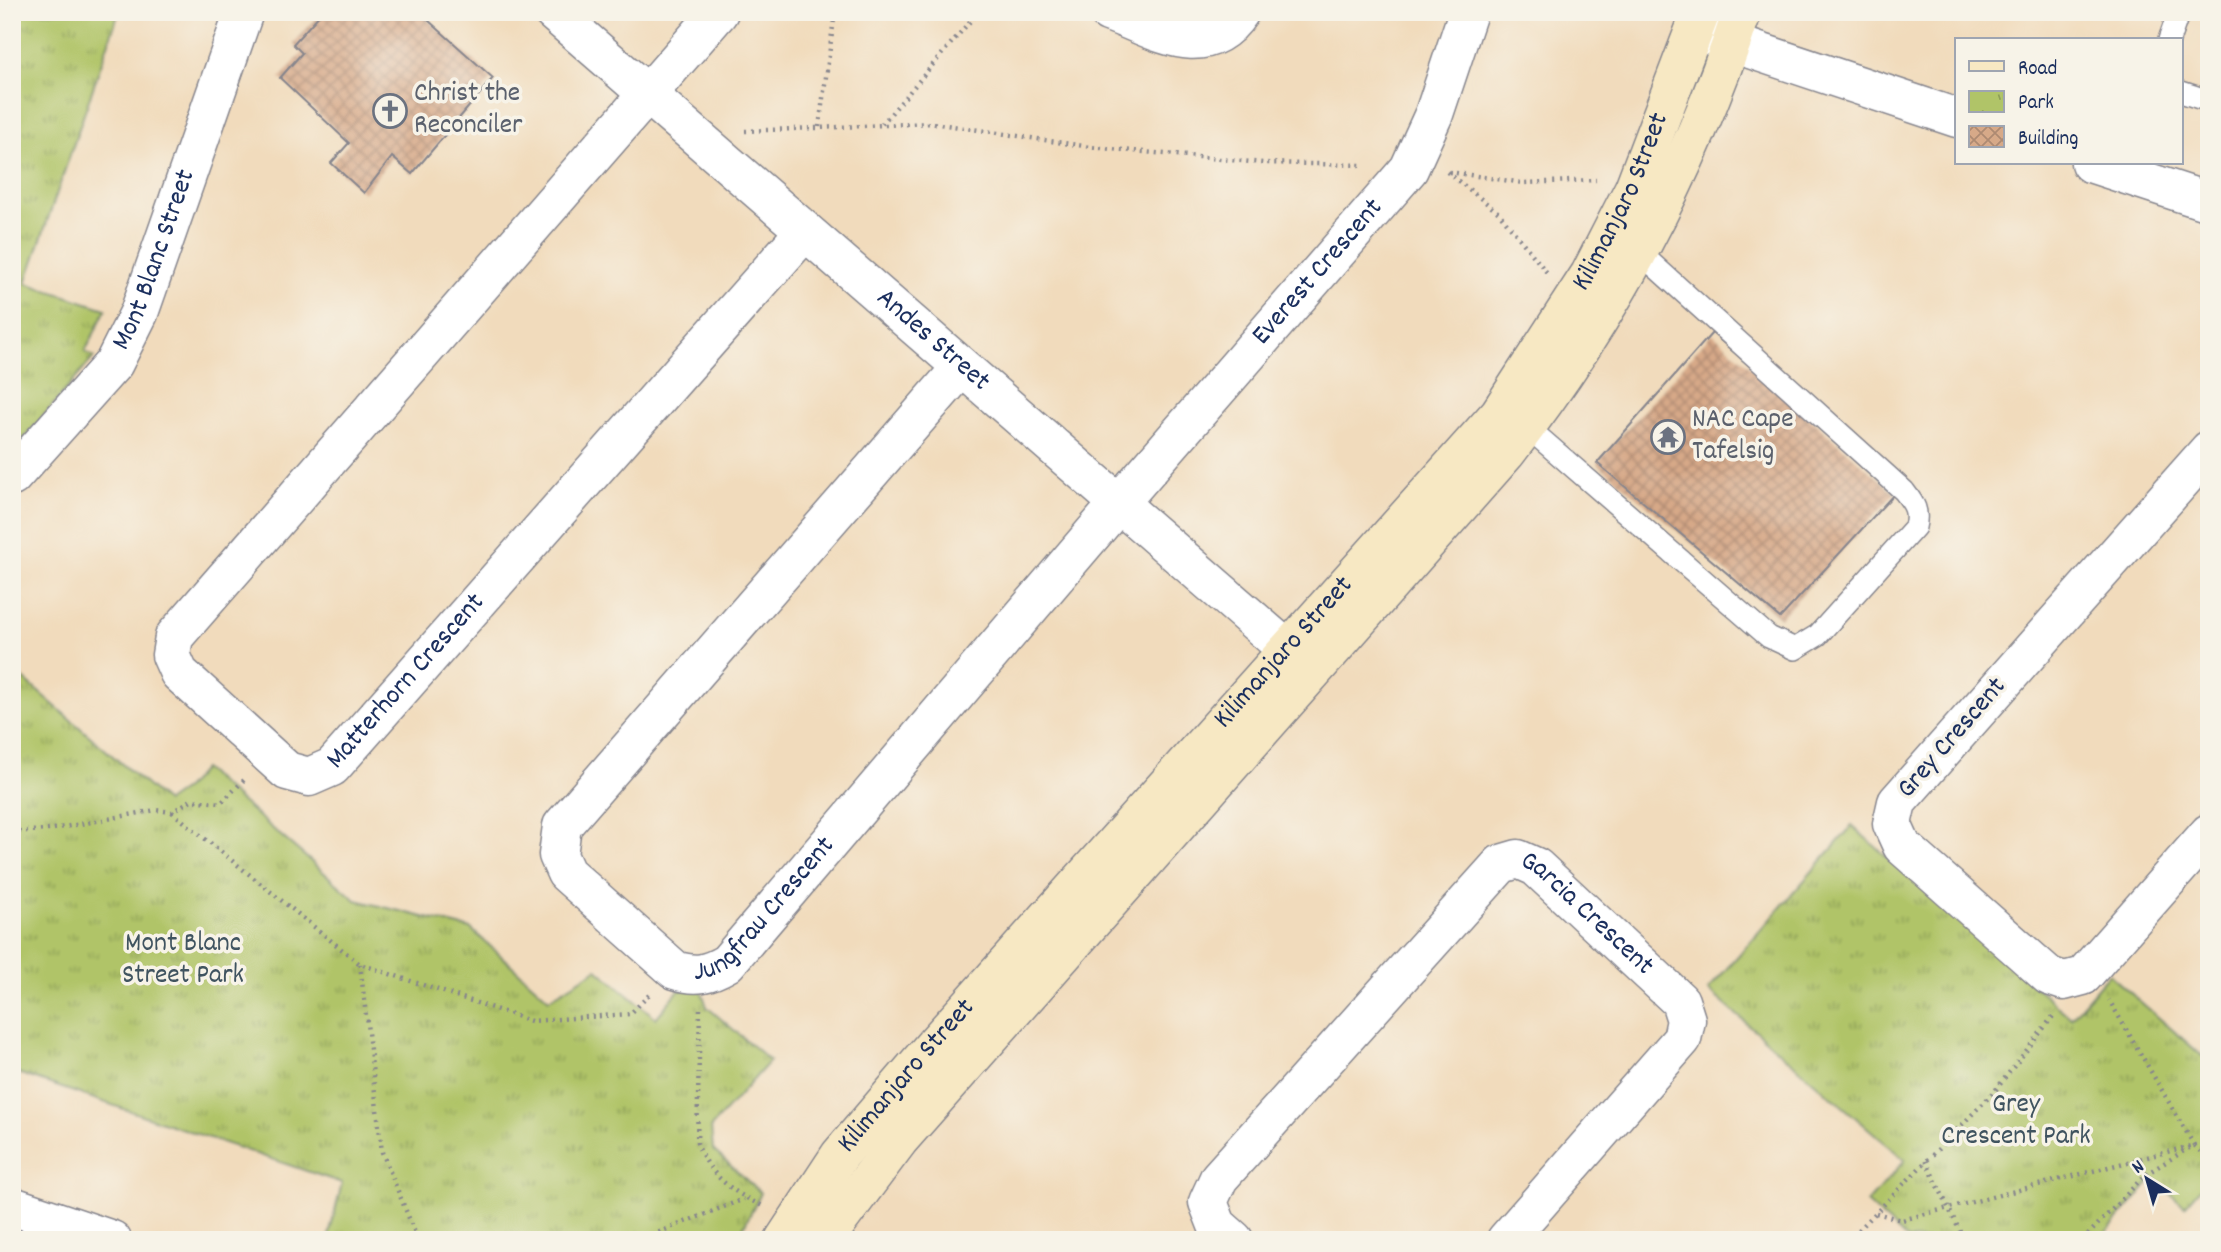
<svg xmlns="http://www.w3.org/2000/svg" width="2221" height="1252" font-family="Dekko,sans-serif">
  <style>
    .park { fill: url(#park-tufts); stroke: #667a63; stroke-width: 2 }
    .building { fill: url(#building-cross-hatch) }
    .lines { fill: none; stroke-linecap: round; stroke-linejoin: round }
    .lane-casing { stroke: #86858d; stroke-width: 24 }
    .street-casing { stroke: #86858d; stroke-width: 41 }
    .secondary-casing { stroke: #86858d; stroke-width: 41 }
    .path { stroke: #86858d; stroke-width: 4.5; stroke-dasharray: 2 5; stroke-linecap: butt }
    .lane { stroke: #fff; stroke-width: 21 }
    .street { stroke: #fff; stroke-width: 38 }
    .secondary { stroke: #f7e8c3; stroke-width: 38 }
    .labels { text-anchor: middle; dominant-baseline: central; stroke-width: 7; stroke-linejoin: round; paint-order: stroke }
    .worship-label { font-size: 28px; fill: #5b616d; stroke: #f7f3e8; text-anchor: start }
    .street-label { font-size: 28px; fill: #1b2f5e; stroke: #f7f3e8 }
    .park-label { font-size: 28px; fill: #405460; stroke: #f7f3e8 }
  </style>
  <defs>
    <pattern id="park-tufts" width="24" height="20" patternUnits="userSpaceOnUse" patternTransform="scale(1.75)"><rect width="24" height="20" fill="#b0c468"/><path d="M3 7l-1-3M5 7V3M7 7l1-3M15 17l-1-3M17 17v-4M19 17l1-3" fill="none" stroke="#8ea059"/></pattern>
    <pattern id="building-cross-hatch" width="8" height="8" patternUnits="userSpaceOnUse" patternTransform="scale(1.75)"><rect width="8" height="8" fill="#d7a988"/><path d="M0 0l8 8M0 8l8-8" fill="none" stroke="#ae8a72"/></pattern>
  </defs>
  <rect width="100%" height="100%" fill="#f7f3e8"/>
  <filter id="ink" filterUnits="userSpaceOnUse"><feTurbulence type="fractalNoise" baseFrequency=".0143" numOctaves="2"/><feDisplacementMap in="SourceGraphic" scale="14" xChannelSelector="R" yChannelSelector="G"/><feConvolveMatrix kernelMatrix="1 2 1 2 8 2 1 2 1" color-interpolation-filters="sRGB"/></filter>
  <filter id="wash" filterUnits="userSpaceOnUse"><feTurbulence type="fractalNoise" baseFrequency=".00686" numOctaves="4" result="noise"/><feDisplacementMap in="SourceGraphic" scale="28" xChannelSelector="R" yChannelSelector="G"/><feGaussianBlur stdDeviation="1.57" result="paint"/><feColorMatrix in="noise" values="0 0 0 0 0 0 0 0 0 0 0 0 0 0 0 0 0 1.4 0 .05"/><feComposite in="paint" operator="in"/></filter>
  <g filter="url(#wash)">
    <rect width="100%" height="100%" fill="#f1dbbc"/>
    <g class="park">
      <path d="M12,12h107l-93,271 80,26 -21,43 9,5 -82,96z"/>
      <path d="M12,669l154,133 20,-14 17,-19 153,131 115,29 78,70 48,-30 59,49 23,-28 22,-1 6,18 63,54 -59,66 2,23 48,43 -24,47h-409l14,-57 -330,-112z"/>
      <path d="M1852,826l219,192 38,-44 100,88v116l-24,28 -32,-27 -53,61h-192l-41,-37 38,-43 -197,-170z"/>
    </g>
    <g id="blocks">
      <g class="building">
        <path d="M322,12h97l74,66 -81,96 -20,-17 -28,36 -33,-30 18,-20 -69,-65 22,-25 -9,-9z"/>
        <path d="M1712,333l183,160 -115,125 -183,-155z"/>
      </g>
    </g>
  </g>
  <g filter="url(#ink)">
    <use href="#blocks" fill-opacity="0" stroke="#86858d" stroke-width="2"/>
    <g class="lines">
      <g class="lane-casing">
        <g id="lane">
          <path d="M2208,12l1,1"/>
          <path d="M2169,40l10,-28"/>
          <path d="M2181,92l28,9"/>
          <path d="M1526,426l243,211 26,12 23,-14 97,-108c4,-17 -1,-23 -11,-36l-265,-239"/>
        </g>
      </g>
      <g class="street-casing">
        <g id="street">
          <path id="s1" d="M553,12l759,659"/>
          <path id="s2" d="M719,12l-545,625 -3,18 8,18 108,98 22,6 23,-10 473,-536"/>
          <path d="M1108,12c48,17 96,53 132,0"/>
          <path d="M1699,32l258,86"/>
          <path d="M2090,163l119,39"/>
          <path id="s3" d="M961,368l-399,458 -4,29 8,18 109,97c21,7 33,4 52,-7l392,-460 290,-334 25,-55 34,-102"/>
          <path d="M2209,450l-312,352 -5,22 10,22 147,130 15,5 19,-5 126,-143"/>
          <path id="s4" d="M12,477l102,-114 25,-50 105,-301"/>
          <path d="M12,1206l100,34"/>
          <path id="s5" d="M1234,1240l-17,-15 -9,-23 11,-24 282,-314 17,-5 18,8 144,134 6,19 -4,19 -176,201"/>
        </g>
      </g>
      <g class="secondary-casing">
        <g id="secondary">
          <path id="s6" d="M784,1240l56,-85 94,-110 565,-631 91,-140 44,-86 67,-176"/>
          <path d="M824,1240l75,-100 607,-687c105,-135 182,-278 236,-441"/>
        </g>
      </g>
      <g class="path">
        <path d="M882,124l96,-112"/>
        <path d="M819,127l16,-115"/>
        <path d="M745,131l188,-8 157,24 173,16 100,2"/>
        <path d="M1447,172l52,41 49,61"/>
        <path d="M1449,172l75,11 72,-3"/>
        <path d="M172,812l188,152 171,57 99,-7 19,-19"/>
        <path d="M12,832l36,-2 108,-20 16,2 19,-12 30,3 23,-23"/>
        <path d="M360,964l22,188 36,88"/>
        <path d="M700,1009l-3,134c12,32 36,50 66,63"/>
        <path d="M1926,1161l38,79"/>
        <path d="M1876,1213l26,7 292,-75 15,13"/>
        <path d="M639,1240l105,-41"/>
        <path d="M1849,1240l145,-148 60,-77"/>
        <path d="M2083,1240l63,-66 48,-29 -85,-145"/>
      </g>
      <use href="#lane" class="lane"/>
      <use href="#street" class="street"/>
      <use href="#secondary" class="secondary"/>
    </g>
  </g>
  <defs>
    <g id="church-ring" transform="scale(1.75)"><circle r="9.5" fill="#f7f3e8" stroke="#6b7280" stroke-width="1.5"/><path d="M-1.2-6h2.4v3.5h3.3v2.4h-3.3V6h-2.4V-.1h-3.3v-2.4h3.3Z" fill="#6b7280"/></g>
    <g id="temple-ring" transform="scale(1.75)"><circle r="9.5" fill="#f7f3e8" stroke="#6b7280" stroke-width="1.5"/><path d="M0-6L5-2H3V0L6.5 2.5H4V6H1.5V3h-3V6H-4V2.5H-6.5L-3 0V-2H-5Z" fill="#6b7280"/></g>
  </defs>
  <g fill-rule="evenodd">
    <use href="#church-ring" x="390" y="111"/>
    <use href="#temple-ring" x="1668" y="437"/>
  </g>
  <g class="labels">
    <g class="worship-label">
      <text x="414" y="95">Christ the<tspan x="414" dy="32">Reconciler</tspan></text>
      <text x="1692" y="421">NAC Cape<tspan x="1692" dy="32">Tafelsig</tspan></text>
    </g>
    <g class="street-label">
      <text stroke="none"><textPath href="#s6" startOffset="1339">Kilimanjaro Street</textPath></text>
      <text stroke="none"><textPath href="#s4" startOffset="264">Mont Blanc Street</textPath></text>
      <text stroke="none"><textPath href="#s3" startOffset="1766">Everest Crescent</textPath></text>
      <text stroke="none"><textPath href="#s1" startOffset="502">Andes Street</textPath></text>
      <text stroke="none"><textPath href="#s6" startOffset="772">Kilimanjaro Street</textPath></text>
      <text stroke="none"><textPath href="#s2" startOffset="1174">Matterhorn Crescent</textPath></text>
      <text transform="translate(1953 739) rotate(-49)">Grey Crescent</text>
      <text stroke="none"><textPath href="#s3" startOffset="919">Jungfrau Crescent</textPath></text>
      <text stroke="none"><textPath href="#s5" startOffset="602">Garcia Crescent</textPath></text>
      <text stroke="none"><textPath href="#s6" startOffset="205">Kilimanjaro Street</textPath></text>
    </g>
    <g class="park-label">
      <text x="183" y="945">Mont Blanc<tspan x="183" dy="32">Street Park</tspan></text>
      <text x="2016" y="1106">Grey<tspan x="2016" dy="32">Crescent Park</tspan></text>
    </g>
  </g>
  <rect width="2221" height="1252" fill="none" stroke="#f7f3e8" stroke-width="42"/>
  <rect x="1955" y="38" width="228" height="126" fill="#f7f3e8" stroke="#9fa5b1" stroke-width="2"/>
  <rect x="1969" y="61" width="35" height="10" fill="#f7e8c3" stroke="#9fa5b1" stroke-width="2"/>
  <text x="2018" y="74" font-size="21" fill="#1b2f5e">Road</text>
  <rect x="1969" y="91" width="35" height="21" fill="url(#park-tufts)" stroke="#9fa5b1" stroke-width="2"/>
  <text x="2018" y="108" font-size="21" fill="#1b2f5e">Park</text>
  <rect x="1969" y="126" width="35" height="21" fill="url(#building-cross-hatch)" stroke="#9fa5b1" stroke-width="2"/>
  <text x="2018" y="144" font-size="21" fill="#1b2f5e">Building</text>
  <g transform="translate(2147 1179) rotate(323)" stroke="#f7f3e8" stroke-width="5" paint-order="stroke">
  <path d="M0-5L12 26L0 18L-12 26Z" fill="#1b2f5e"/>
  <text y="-10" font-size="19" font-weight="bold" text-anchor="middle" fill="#1b2f5e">N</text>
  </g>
</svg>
